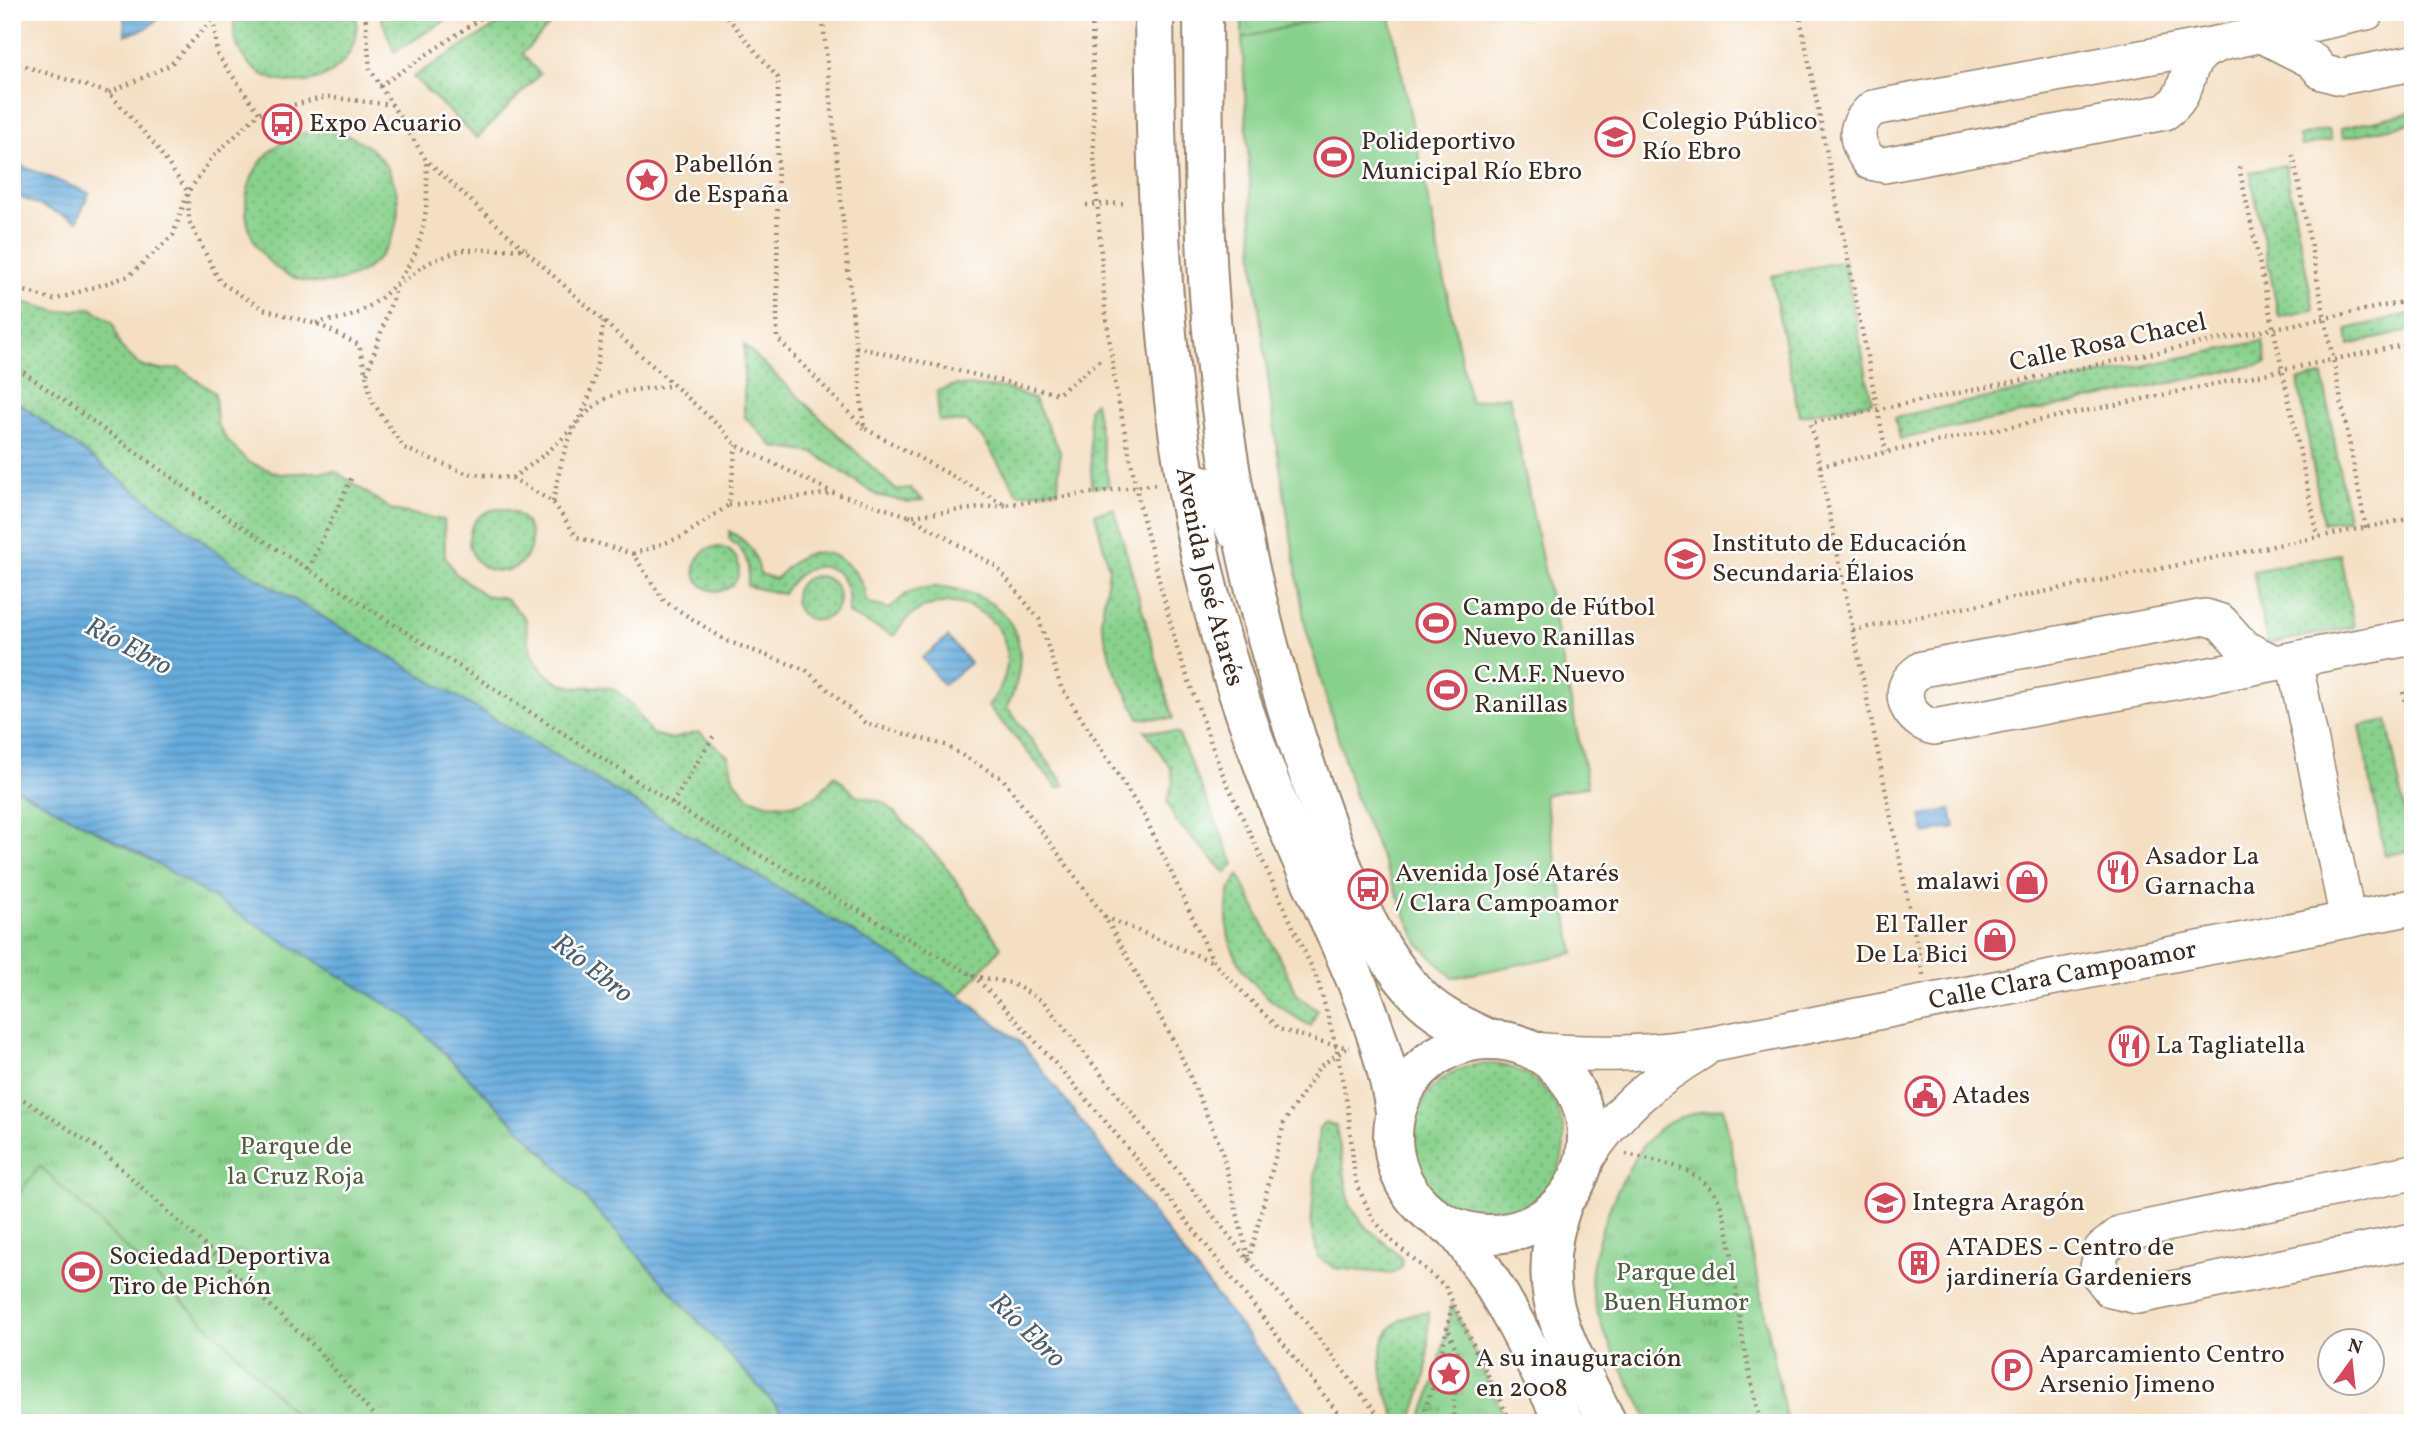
<svg xmlns="http://www.w3.org/2000/svg" width="2425" height="1435" font-family="Vollkorn,serif">
  <style>
    .grass { fill: url(#grass-dots); stroke: #627e55; stroke-width: 2 }
    .park { fill: url(#park-tufts); stroke: #627e55; stroke-width: 2 }
    .pitch { fill: #88d18c; stroke: #627e55; stroke-width: 2 }
    .water { fill: url(#water-rules); stroke: #506b7e; stroke-width: 2 }
    .lines { fill: none; stroke-linecap: round; stroke-linejoin: round }
    .minor-casing { stroke: #988470; stroke-width: 38 }
    .major-casing { stroke: #988470; stroke-width: 42 }
    .path { stroke: #988470; stroke-width: 4.5; stroke-dasharray: 2 5; stroke-linecap: butt }
    .minor { stroke: #fff; stroke-width: 35 }
    .major { stroke: #fff; stroke-width: 38 }
    .labels { text-anchor: middle; dominant-baseline: central; stroke-width: 5; stroke-linejoin: round; paint-order: stroke }
    .poi-label { font-size: 26px; fill: #3b2a1e; stroke: #fff; text-anchor: start }
    .street-label { font-size: 26px; fill: #3b2a1e; stroke: #fff }
    .park-label { font-size: 26px; fill: #525c3f; stroke: #fff }
    .water-label { font-size: 28px; font-style: italic; fill: #4c5e6a; stroke: #fff }
  </style>
  <defs>
    <pattern id="grass-dots" width="8" height="8" patternUnits="userSpaceOnUse" patternTransform="scale(1.75)"><rect width="8" height="8" fill="#88d18c"/><path d="M2 2h.1M6 6h.1" fill="none" stroke="#70aa72" stroke-width="1.8" stroke-linecap="round"/></pattern>
    <pattern id="park-tufts" width="24" height="20" patternUnits="userSpaceOnUse" patternTransform="scale(1.75)"><rect width="24" height="20" fill="#88d18c"/><path d="M3 7l-1-3M5 7V3M7 7l1-3M15 17l-1-3M17 17v-4M19 17l1-3" fill="none" stroke="#70aa72"/></pattern>
    <pattern id="water-rules" width="6" height="5" patternUnits="userSpaceOnUse" patternTransform="scale(1.75)"><rect width="6" height="5" fill="#66acdd"/><path d="M0 2.5h6" fill="none" stroke="#558cb3"/></pattern>
  </defs>
  <rect width="100%" height="100%" fill="#fff"/>
  <filter id="ink" filterUnits="userSpaceOnUse"><feTurbulence type="fractalNoise" baseFrequency=".0143" numOctaves="2"/><feDisplacementMap in="SourceGraphic" scale="14" xChannelSelector="R" yChannelSelector="G"/><feConvolveMatrix kernelMatrix="1 2 1 2 8 2 1 2 1" color-interpolation-filters="sRGB"/></filter>
  <filter id="wash" filterUnits="userSpaceOnUse"><feTurbulence type="fractalNoise" baseFrequency=".00686" numOctaves="4" result="noise"/><feDisplacementMap in="SourceGraphic" scale="28" xChannelSelector="R" yChannelSelector="G"/><feGaussianBlur stdDeviation="1.57" result="paint"/><feColorMatrix in="noise" values="0 0 0 0 0 0 0 0 0 0 0 0 0 0 0 0 0 1.4 0 .05"/><feComposite in="paint" operator="in"/></filter>
  <g filter="url(#wash)">
    <rect width="100%" height="100%" fill="#f4dfc3"/>
    <g class="grass">
      <path d="M235,12h121c11,97 -136,91 -121,0z"/>
      <path d="M379,12h80l-65,40z"/>
      <path d="M518,12h44l-40,42 18,20 -63,64 -64,-61z"/>
      <path d="M2413,112v11l-70,15 -2,-10z"/>
      <path d="M2329,129l2,11 -30,6 -2,-10z"/>
      <circle cx="322" cy="207" r="76"/>
      <path d="M2285,165l29,145 -35,7 -29,-145z"/>
      <path d="M1844,261l28,141 -73,14 -28,-140z"/>
      <path d="M12,299l47,13 32,-4 22,15 7,23 19,19 21,5 19,-2 36,25 2,30 9,16 22,23 31,12 56,-3 57,39 52,10 1,36 10,17 30,22 20,3 21,21c0,32 14,63 49,68 11,1 28,-3 38,2 18,10 26,29 39,45l20,5 27,-7 29,24 6,24 16,18 17,6 25,1 25,-9 18,-21 21,20 29,8 58,60 58,84 -41,49 -728,-433 -220,-165z"/>
      <path d="M2413,313v17l-64,15 -2,-16z"/>
      <path d="M2263,341l4,22 -367,76 -5,-22z"/>
      <path d="M744,345l152,145 14,-2 13,12 -16,2 -31,-7 -62,-42 -40,-6 -30,-31z"/>
      <path d="M2323,376l25,143 -25,4 -25,-143z"/>
      <path d="M956,385l49,3 29,11 26,52 -2,39 -40,4 -34,-54 -17,-18 -28,-1 -2,-30z"/>
      <path d="M1095,402l14,84 -17,1 -3,-79z"/>
      <circle cx="500" cy="540" r="31"/>
      <path d="M1114,509l59,210 -34,-1 -27,-53 -11,-45 8,-51 -14,-56z"/>
      <path d="M729,531c20,11 27,21 31,43l16,5c8,-9 22,-24 35,-26 30,-4 54,23 55,49l23,7c7,-5 14,-14 21,-17 14,-7 35,-6 49,-2 61,15 74,63 48,117l58,78 -7,3 -70,-82c65,-82 -53,-144 -94,-70l-46,-22c7,-53 -40,-64 -65,-20l-36,-8c4,-23 0,-33 -18,-47z"/>
      <circle cx="717" cy="569" r="22"/>
      <path d="M2340,554l14,73 -87,17 -14,-73z"/>
      <circle cx="817" cy="598" r="22"/>
      <path d="M2387,720l25,130 -27,6 -25,-130z"/>
      <path d="M1145,730l33,3 56,131 -8,9 -51,-53 -8,-19 6,-19 -2,-13z"/>
      <path d="M1239,875l59,121 19,14 -6,16c-43,-23 -86,-59 -84,-111 0,-18 1,-26 12,-40z"/>
      <circle cx="1488" cy="1140" r="76"/>
      <path d="M1325,1123l11,3 14,79 14,20 37,32 1,10 -10,7 -57,-6 -17,-11 -7,-31 8,-98z"/>
      <path d="M1429,1312l-2,61 -16,50h-12c-21,-43 -37,-105 30,-111z"/>
    </g>
    <g class="park">
      <path d="M1242,12h110l-110,26z"/>
      <path d="M12,786l137,73 260,159 135,135 248,270h-489l-78,-81 -213,-139z"/>
      <path d="M1723,1107l64,316h-137c-20,-42 -51,-87 -58,-133 -6,-40 35,-134 66,-160 17,-14 44,-19 65,-23z"/>
      <path d="M1452,1304l55,119h-87l17,-49z"/>
    </g>
    <g class="pitch">
      <path d="M1352,12h37l81,390 39,-6 79,390 -44,9 30,158 -121,25 -35,-35 -63,-147 -50,-171 -29,-184 -21,-165 -13,-238z"/>
      <path d="M40,1166l185,176 78,81h-291v-220z"/>
    </g>
    <g class="water">
      <path d="M124,12h44l-23,17 -20,6z"/>
      <path d="M12,162l77,31 -12,28 -65,-27z"/>
      <path d="M12,398l220,165 728,433 61,47 294,380h-523l-248,-270 -135,-135 -260,-159 -137,-73z"/>
      <path d="M948,637l22,26 -27,22 -21,-27z"/>
      <path d="M1951,809l4,18 -30,7 -4,-18z"/>
    </g>
  </g>
  <g filter="url(#ink)">
    <g class="lines">
      <g class="minor-casing">
        <g id="minor">
          <path d="M2262,35l51,26 9,11 18,5 73,-14"/>
          <path d="M2222,43c-7,3 -16,6 -21,11 -19,16 -8,38 -36,58l-281,53 -14,-3c-16,-21 -17,-36 3,-54l349,-65 145,-31"/>
          <path d="M1184,481c36,-1 37,21 50,50"/>
          <path d="M2294,660l54,260"/>
          <path d="M2274,663l-30,-15 -23,-26 -16,-5 -283,52c-4,3 -10,7 -13,12 -12,20 6,42 25,46l479,-90"/>
          <path id="s1" d="M1533,1050c64,6 118,4 181,-6l699,-137"/>
          <path d="M1585,1161c30,-49 67,-80 117,-110"/>
          <path d="M2413,1172l-291,61 -20,16 -5,23 14,18 26,6 276,-55"/>
        </g>
      </g>
      <g class="major-casing">
        <g id="major">
          <path id="s2" d="M1154,12c3,246 10,475 94,710 18,52 38,104 61,154 35,76 73,152 86,235"/>
          <path d="M1203,12c1,106 -1,212 9,318 15,164 53,327 110,482 22,62 48,132 94,181 20,23 48,34 75,47"/>
          <circle cx="1490" cy="1137" r="97"/>
          <path d="M1563,1202c-33,93 4,140 44,221"/>
          <path d="M1454,1228c47,60 78,126 110,195"/>
        </g>
      </g>
      <g class="path">
        <path d="M365,12l5,57 56,91 294,267 16,18 98,48 75,23 97,-11"/>
        <path d="M723,12l55,66 -1,260 87,90"/>
        <path d="M822,12l42,416 142,77 150,-21"/>
        <path d="M1092,12l2,145 11,151 11,81 25,122 36,137 43,120 98,213 18,65 12,63 7,70 8,19 10,21 19,22 53,45 66,137"/>
        <path d="M1799,12l87,440"/>
        <path d="M214,19l3,35 42,59"/>
        <path d="M12,62l97,31 46,52 33,47 1,29 31,61 43,27 57,16 39,20 13,56 32,47 62,25 46,5 41,24 24,35 56,17 31,47 63,40 79,29 59,53 80,22 58,34 102,138 73,132 43,99 28,113"/>
        <path d="M380,86l110,-74"/>
        <path d="M109,93l61,-28 44,-47 2,-6"/>
        <path d="M2293,155l73,373"/>
        <path d="M2239,167l79,370"/>
        <path d="M1086,205l41,-2"/>
        <path d="M12,287l42,13 75,-24 44,-41 15,-43 24,-34 47,-45 68,-16 65,8"/>
        <path d="M316,323c13,-3 31,-4 42,-10 61,-33 73,-88 68,-152"/>
        <path d="M856,347l202,47 44,-35"/>
        <path d="M12,364l215,153 471,303 276,156"/>
        <path d="M367,373l30,-87 31,-23 34,-13 65,-1"/>
        <path d="M1820,466l593,-123"/>
        <path d="M512,478c23,-16 50,-35 66,-58 17,-25 21,-70 26,-100"/>
        <path d="M553,502c9,-43 13,-83 56,-105 17,-9 45,-8 64,-12"/>
        <path d="M729,505l104,-12"/>
        <path d="M909,516l88,51 42,52 22,68 84,130 69,146 65,66 57,17 13,1"/>
        <path d="M633,554l49,-17 47,-32 7,-60"/>
        <path d="M308,569l45,-94"/>
        <path d="M1853,630l560,-112"/>
        <path d="M2403,692l10,47"/>
        <path d="M672,804l42,-69"/>
        <path d="M1105,917l108,45"/>
        <path d="M1923,975l-112,-552 602,-123"/>
        <path d="M12,1092l90,59 212,195 66,77"/>
        <path d="M1626,1154c32,7 70,12 90,42 15,23 20,101 25,132 5,32 13,63 19,95"/>
        <path d="M1249,1260l35,-137 36,-57 29,-19"/>
        <path d="M1449,1331l8,22 -4,70"/>
        <path d="M1346,1423c-121,-152 -236,-308 -372,-447l37,7 32,18 206,260 56,60 79,102"/>
        <path d="M1420,1423l17,-49 15,-69"/>
      </g>
      <use href="#minor" class="minor"/>
      <use href="#major" class="major"/>
    </g>
  </g>
  <defs>
    <g id="bus-ring" transform="scale(2.0125)"><circle r="9.5" fill="#fff" stroke="#d1495b" stroke-width="1.5"/><path d="M-5-6H5V4H4V6H2V4H-2V6H-4V4H-5ZM-3.5-4V0h7V-4ZM-3.5 1.2v1.5H-2V1.2ZM2 1.2v1.5H3.5V1.2Z" fill="#d1495b"/></g>
    <g id="school-ring" transform="scale(2.0125)"><circle r="9.5" fill="#fff" stroke="#d1495b" stroke-width="1.5"/><path d="M0-5L7-2L0 1L-7-2ZM-4 1L0 2.5L4 1V4Q0 6-4 4Z" fill="#d1495b"/></g>
    <g id="stadium-ring" transform="scale(2.0125)"><circle r="9.5" fill="#fff" stroke="#d1495b" stroke-width="1.5"/><path d="M0-5a6.5 5 0 1 0 0 10a6.5 5 0 1 0 0-10ZM-3.5-1.8h7v3.6h-7Z" fill="#d1495b"/></g>
    <g id="sight-ring" transform="scale(2.0125)"><circle r="9.5" fill="#fff" stroke="#d1495b" stroke-width="1.5"/><path d="M0-6L1.8-2.2L6-1.7L2.9 1.2L3.7 5.4L0 3.3L-3.7 5.4L-2.9 1.2L-6-1.7L-1.8-2.2Z" fill="#d1495b"/></g>
    <g id="restaurant-ring" transform="scale(2.0125)"><circle r="9.5" fill="#fff" stroke="#d1495b" stroke-width="1.5"/><path d="M-5-6h1v4h1v-4h1v4h1v-4h1v5L-1.5 .5V6h-2V.5L-5-1ZM5-6V6H3V1.5H1.5Q1.5-4 5-6Z" fill="#d1495b"/></g>
    <g id="shop-ring" transform="scale(2.0125)"><circle r="9.5" fill="#fff" stroke="#d1495b" stroke-width="1.5"/><path d="M-5-2.5h2.3a2.7 3.5 0 0 1 5.4 0H5L5.5 6h-11ZM-1.5-2.5h3a1.5 2.3 0 0 0-3 0Z" fill="#d1495b"/></g>
    <g id="civic-ring" transform="scale(2.0125)"><circle r="9.5" fill="#fff" stroke="#d1495b" stroke-width="1.5"/><path d="M-.6-6.5H3V-4.5H.6V-3L4-1V1h2V6H-6V1h2V-1L-.6-3ZM-1.2 2.5V6h2.4V2.5Z" fill="#d1495b"/></g>
    <g id="building-ring" transform="scale(2.0125)"><circle r="9.5" fill="#fff" stroke="#d1495b" stroke-width="1.5"/><path d="M-4-6H4V6H1V3H-1V6H-4ZM-2.5-4.3h1.7v1.8h-1.7ZM.8-4.3h1.7v1.8H.8ZM-2.5-1h1.7V.8h-1.7ZM.8-1h1.7V.8H.8Z" fill="#d1495b"/></g>
    <g id="parking-ring" transform="scale(2.0125)"><circle r="9.5" fill="#fff" stroke="#d1495b" stroke-width="1.5"/><path d="M-3.5-5.5H1a3.5 3.5 0 0 1 0 7H-1V5.5H-3.5ZM-1-3.4V-.6H.8a1.4 1.4 0 0 0 0-2.8Z" fill="#d1495b"/></g>
  </defs>
  <g fill-rule="evenodd">
    <use href="#bus-ring" x="282" y="124"/>
    <use href="#school-ring" x="1615" y="137"/>
    <use href="#stadium-ring" x="1334" y="157"/>
    <use href="#sight-ring" x="647" y="180"/>
    <use href="#school-ring" x="1685" y="559"/>
    <use href="#stadium-ring" x="1436" y="623"/>
    <use href="#stadium-ring" x="1447" y="690"/>
    <use href="#restaurant-ring" x="2118" y="872"/>
    <use href="#shop-ring" x="2027" y="882"/>
    <use href="#bus-ring" x="1368" y="889"/>
    <use href="#shop-ring" x="1995" y="940"/>
    <use href="#restaurant-ring" x="2129" y="1046"/>
    <use href="#civic-ring" x="1925" y="1096"/>
    <use href="#school-ring" x="1885" y="1203"/>
    <use href="#building-ring" x="1919" y="1263"/>
    <use href="#stadium-ring" x="82" y="1272"/>
    <use href="#parking-ring" x="2012" y="1370"/>
    <use href="#sight-ring" x="1449" y="1374"/>
  </g>
  <g class="labels">
    <g class="poi-label">
      <text x="1642" y="122">Colegio Público<tspan x="1642" dy="30">Río Ebro</tspan></text>
      <text x="309" y="124">Expo Acuario</text>
      <text x="1361" y="142">Polideportivo<tspan x="1361" dy="30">Municipal Río Ebro</tspan></text>
      <text x="674" y="165">Pabellón<tspan x="674" dy="30">de España</tspan></text>
      <text x="1712" y="544">Instituto de Educación<tspan x="1712" dy="30">Secundaria Élaios</tspan></text>
      <text x="1463" y="608">Campo de Fútbol<tspan x="1463" dy="30">Nuevo Ranillas</tspan></text>
      <text x="1474" y="675">C.M.F. Nuevo<tspan x="1474" dy="30">Ranillas</tspan></text>
      <text x="2145" y="857">Asador La<tspan x="2145" dy="30">Garnacha</tspan></text>
      <text x="1395" y="874">Avenida José Atarés<tspan x="1395" dy="30">/ Clara Campoamor</tspan></text>
      <text x="2000" y="882" text-anchor="end">malawi</text>
      <text x="1968" y="925" text-anchor="end">El Taller<tspan x="1968" dy="30">De La Bici</tspan></text>
      <text x="2156" y="1046">La Tagliatella</text>
      <text x="1952" y="1096">Atades</text>
      <text x="1912" y="1203">Integra Aragón</text>
      <text x="1946" y="1248">ATADES - Centro de<tspan x="1946" dy="30">jardinería Gardeniers</tspan></text>
      <text x="109" y="1257">Sociedad Deportiva<tspan x="109" dy="30">Tiro de Pichón</tspan></text>
      <text x="2039" y="1355">Aparcamiento Centro<tspan x="2039" dy="30">Arsenio Jimeno</tspan></text>
      <text x="1476" y="1359">A su inauguración<tspan x="1476" dy="30">en 2008</tspan></text>
    </g>
    <g class="street-label">
      <text transform="translate(2108 343) rotate(-12)">Calle Rosa Chacel</text>
      <text stroke="none"><textPath href="#s2" startOffset="569">Avenida José Atarés</textPath></text>
      <text stroke="none"><textPath href="#s1" startOffset="537">Calle Clara Campoamor</textPath></text>
    </g>
    <g class="park-label">
      <text x="296" y="1147">Parque de<tspan x="296" dy="30">la Cruz Roja</tspan></text>
      <text x="1676" y="1273">Parque del<tspan x="1676" dy="30">Buen Humor</tspan></text>
    </g>
    <g class="water-label">
      <text transform="translate(128 647) rotate(28)">Río Ebro</text>
      <text transform="translate(592 969) rotate(38)">Río Ebro</text>
      <text transform="translate(1027 1331) rotate(44)">Río Ebro</text>
    </g>
  </g>
  <rect width="2425" height="1435" fill="none" stroke="#fff" stroke-width="42"/>
  <g transform="translate(2351 1362) rotate(15)"><circle r="33" fill="#ffffff" stroke="#b1aaa5" stroke-width="2"/>
  <path d="M0-5L12 26L0 18L-12 26Z" fill="#d1495b"/>
  <text y="-10" font-size="19" font-weight="bold" text-anchor="middle" fill="#3b2a1e">N</text>
  </g>
</svg>
